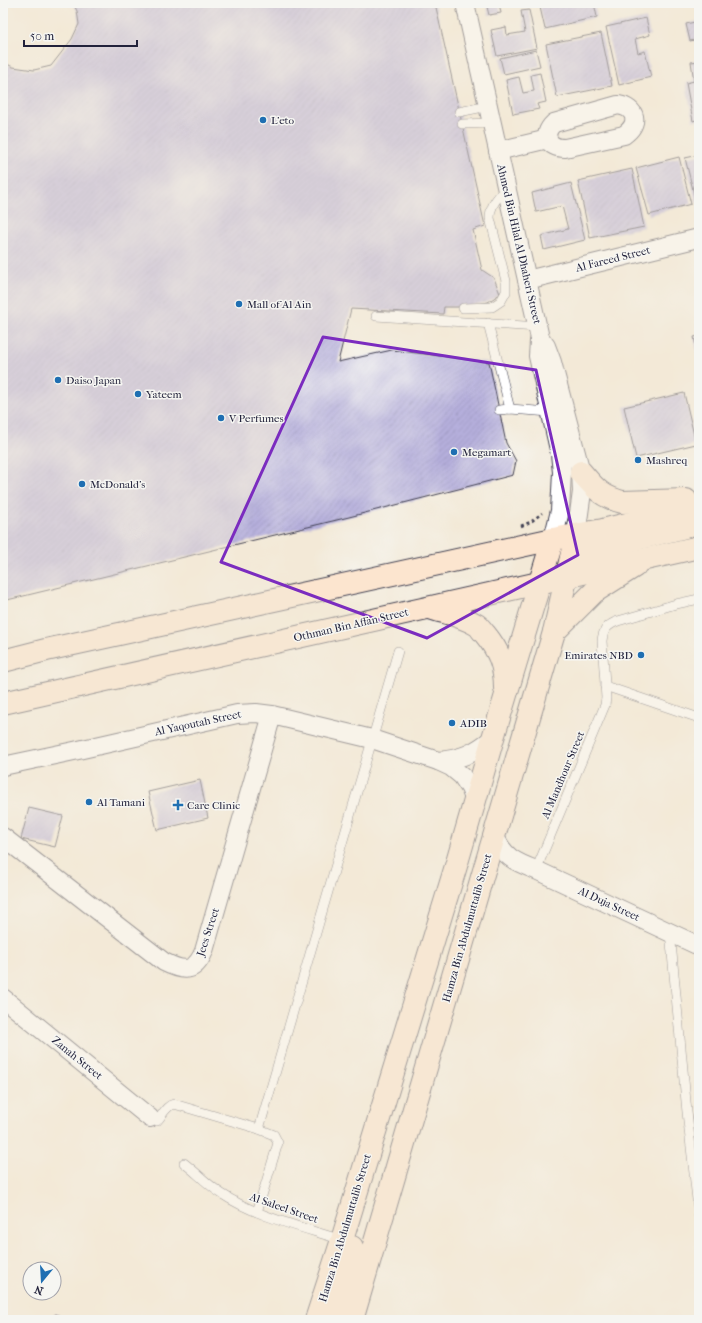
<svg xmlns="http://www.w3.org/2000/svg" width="702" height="1323" font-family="'IM FELL French Canon',serif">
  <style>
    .building { fill: url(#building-hatch) }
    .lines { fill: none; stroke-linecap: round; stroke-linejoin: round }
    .lane-casing { stroke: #414052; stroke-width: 10 }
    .street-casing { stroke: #414052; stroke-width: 20 }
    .secondary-casing { stroke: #414052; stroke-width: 24 }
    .path { stroke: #414052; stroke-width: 2.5; stroke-dasharray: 3 3; stroke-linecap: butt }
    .lane { stroke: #fff; stroke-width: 9 }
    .street { stroke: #fff; stroke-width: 18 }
    .secondary { stroke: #fce5cf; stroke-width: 22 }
    .marked { fill: none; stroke: #7b2cbf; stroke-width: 3; stroke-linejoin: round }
    .poi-dot { fill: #1f6fb2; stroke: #f6f6f2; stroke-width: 1.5 }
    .labels { text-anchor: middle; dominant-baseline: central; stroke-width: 3; stroke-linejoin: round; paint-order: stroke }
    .poi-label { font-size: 11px; fill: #22223b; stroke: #f6f6f2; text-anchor: start }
    .street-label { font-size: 11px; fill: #22223b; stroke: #f6f6f2 }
  </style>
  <defs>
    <pattern id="building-hatch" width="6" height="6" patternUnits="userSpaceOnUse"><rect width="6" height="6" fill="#b5afdc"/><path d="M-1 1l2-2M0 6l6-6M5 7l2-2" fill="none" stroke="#9b96be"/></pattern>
  </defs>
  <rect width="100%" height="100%" fill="#f6f6f2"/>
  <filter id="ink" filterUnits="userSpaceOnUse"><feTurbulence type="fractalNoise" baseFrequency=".025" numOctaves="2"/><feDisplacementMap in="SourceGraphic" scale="8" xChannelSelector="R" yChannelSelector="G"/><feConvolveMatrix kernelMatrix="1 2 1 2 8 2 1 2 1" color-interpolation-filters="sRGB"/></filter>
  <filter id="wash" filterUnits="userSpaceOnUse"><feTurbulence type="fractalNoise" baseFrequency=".012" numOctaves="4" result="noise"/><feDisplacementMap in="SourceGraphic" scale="16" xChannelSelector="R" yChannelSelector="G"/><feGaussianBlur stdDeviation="0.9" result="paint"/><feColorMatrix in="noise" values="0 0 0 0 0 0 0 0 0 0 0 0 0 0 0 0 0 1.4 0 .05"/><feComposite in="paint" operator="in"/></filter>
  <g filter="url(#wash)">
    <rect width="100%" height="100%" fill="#f3e9d7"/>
    <g id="blocks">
      <g class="building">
        <path d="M73,3h362l50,223 -12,4 9,40 12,8 6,16 -12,8 -25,5h-19l-1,7 -92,-5 -13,53 54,-12 97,12 17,81 10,18 -3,14 -164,42 -346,84v-539l10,5 21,3 17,-4 21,-27 7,-15 -2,-13z"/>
        <path d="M486,3h13l2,10 -12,2z"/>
        <path d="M539,3h55l3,14 -52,12z"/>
        <path d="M529,10l8,38 -40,8 -6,-26 15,-3 1,8 18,-3 -4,-21z"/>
        <path d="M646,18l4,17 -15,4 3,14 7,-2 6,26 -32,8 -13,-58z"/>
        <path d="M699,21v18l-9,2 -4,-17z"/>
        <path d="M601,33l11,53 -55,11 -11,-53z"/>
        <path d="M536,50l4,16 -36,8 -4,-16z"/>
        <path d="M699,61v58l-6,2 -7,-38 8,-2 -3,-19z"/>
        <path d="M540,73l6,29 -9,2 2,5 -26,5 -7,-34 13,-3 4,16 11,-2 -3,-16z"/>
        <path d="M699,155v46l-3,1 -11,-44z"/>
        <path d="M679,157l12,47 -42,11 -13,-47z"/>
        <path d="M632,169l12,58 -54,11 -12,-57z"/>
        <path d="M571,183l14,57 -41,10 -3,-14 27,-7 -6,-23 -26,6 -4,-19z"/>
        <path d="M699,336v19h-1l-4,-18z"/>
        <path d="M684,393l12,51 -60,14 -12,-51z"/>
        <path d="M200,780l8,38 -51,12 -9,-38z"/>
        <path d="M29,808l34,8 -8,31 -34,-8z"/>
        <path d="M55,1314l6,2 -1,4h-7z"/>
      </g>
    </g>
  </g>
  <g filter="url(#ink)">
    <use href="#blocks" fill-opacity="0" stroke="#414052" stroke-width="1"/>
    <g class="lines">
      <g class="lane-casing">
        <g id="lane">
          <path d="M459,112l29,-6"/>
          <path d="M462,124l30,-1"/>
          <path d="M463,308l29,-1 9,-6 5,-9v-11l-16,-63c0,-13 8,-21 17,-31"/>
          <path d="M376,316l162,11"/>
          <path d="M488,323l22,86"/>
          <path d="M499,410l11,-1 40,3"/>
          <path d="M605,686l94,32"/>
          <path d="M536,870l69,-165 1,-7 -4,-57c1,-11 5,-16 16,-20l58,-17 23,-5"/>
          <path d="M670,932l17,180 12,105"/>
          <path d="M150,1118l7,3c6,-6 8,-15 17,-17l85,25 15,6 4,8 -21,69"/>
          <path d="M259,1129l139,-478"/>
          <path d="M184,1163c13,10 25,23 38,31 35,23 80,33 120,46"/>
        </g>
      </g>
      <g class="street-casing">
        <g id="street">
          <path d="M465,3l75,335 6,8 6,16 29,110 1,20 -6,43"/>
          <path d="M618,105c19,3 22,19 6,30l-59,13c-17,0 -24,-13 -11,-25z"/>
          <path d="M498,151l50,-12"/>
          <path d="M527,280l172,-42"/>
          <path d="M539,341l-1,15 22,98 2,18 -2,39 -7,28"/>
          <path d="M438,761c24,-2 37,-8 55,-23"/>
          <path d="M3,766l71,-15 163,-37 19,-1 16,2 100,24 66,22 13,6 11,9 8,12 5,13"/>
          <path d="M494,834c9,23 21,28 42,36l163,76"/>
          <path d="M3,837l161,125c20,10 31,11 40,-11l68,-236"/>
          <path d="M3,998l147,120"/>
        </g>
      </g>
      <g class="secondary-casing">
        <g id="secondary">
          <path d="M581,472c14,16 19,24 41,30l64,-2"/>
          <path d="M585,572l-6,-9v-5l9,-7 97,-24 14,-5"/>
          <path d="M430,608c15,5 33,8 47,17 3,2 5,6 8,9 14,17 20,32 20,54"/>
          <path d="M554,632l40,-40 41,-26"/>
          <path d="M3,661l43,-11 507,-111 50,-9 96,-24"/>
          <path d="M3,703l696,-156"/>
          <path d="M316,1320l26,-80 114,-374 37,-128 60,-199"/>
          <path d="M334,1320l12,-40 6,-33"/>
          <path d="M352,1320l202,-688 22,-97"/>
        </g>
      </g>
      <path class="path" d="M521,526l11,-5 10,-8"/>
      <use href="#lane" class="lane"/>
      <use href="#street" class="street"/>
      <use href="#secondary" class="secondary"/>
    </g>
  </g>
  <path d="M0 0H702V1323H0ZM323,337l213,33 42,185 -151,83 -206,-76z" fill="#f3e9d7" fill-opacity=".55" fill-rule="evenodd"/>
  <path class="marked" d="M323,337l213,33 42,185 -151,83 -206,-76z"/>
  <g class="poi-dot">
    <circle cx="263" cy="120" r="4"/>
    <circle cx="239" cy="304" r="4"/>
    <circle cx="58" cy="380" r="4"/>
    <circle cx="138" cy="394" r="4"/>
    <circle cx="221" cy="418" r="4"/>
    <circle cx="454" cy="452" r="4"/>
    <circle cx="638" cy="460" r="4"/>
    <circle cx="82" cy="484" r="4"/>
    <circle cx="641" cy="655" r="4"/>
    <circle cx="452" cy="723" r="4"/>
    <circle cx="89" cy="802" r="4"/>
    <path d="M176 799h4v4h4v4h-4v4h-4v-4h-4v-4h4z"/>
  </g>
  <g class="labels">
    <g class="poi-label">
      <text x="271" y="120">L’eto</text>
      <text x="247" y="304">Mall of Al Ain</text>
      <text x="66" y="380">Daiso Japan</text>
      <text x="146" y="394">Yateem</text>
      <text x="229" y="418">V Perfumes</text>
      <text x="462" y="452">Megamart</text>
      <text x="646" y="460">Mashreq</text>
      <text x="90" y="484">McDonald's</text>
      <text x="633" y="655" text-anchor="end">Emirates NBD</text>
      <text x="460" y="723">ADIB</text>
      <text x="97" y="802">Al Tamani</text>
      <text x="187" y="805">Care Clinic</text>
    </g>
    <g class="street-label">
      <text transform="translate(519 244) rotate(77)">Ahmed Bin Hilal Al Dhaheri Street</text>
      <text transform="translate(613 259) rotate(-14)">Al Fareed Street</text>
      <text transform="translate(351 625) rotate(-13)">Othman Bin Affan Street</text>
      <text transform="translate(198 723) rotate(-12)">Al Yaqoutah Street</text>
      <text transform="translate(563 775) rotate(-67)">Al Mandhour Street</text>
      <text transform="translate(609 904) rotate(25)">Al Duja Street</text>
      <text transform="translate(467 928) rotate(-74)">Hamza Bin Abdulmuttalib Street</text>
      <text transform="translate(208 932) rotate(-72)">Jees Street</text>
      <text transform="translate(77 1058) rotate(39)">Zanah Street</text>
      <text transform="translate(284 1208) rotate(19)">Al Saleel Street</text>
      <text transform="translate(345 1228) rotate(-73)">Hamza Bin Abdulmuttalib Street</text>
    </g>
  </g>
  <rect width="702" height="1323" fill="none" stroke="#f6f6f2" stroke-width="16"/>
  <g transform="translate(42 1281) rotate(198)"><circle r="19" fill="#f6f6f2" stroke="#a1a1a9"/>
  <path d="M0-3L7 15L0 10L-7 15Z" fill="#1f6fb2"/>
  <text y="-6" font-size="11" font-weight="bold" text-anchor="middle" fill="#22223b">N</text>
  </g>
  <path d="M24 40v6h113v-6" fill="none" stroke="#22223b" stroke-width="2"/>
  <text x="30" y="40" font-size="12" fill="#22223b" stroke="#f6f6f2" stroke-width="3" paint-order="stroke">50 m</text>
</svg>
